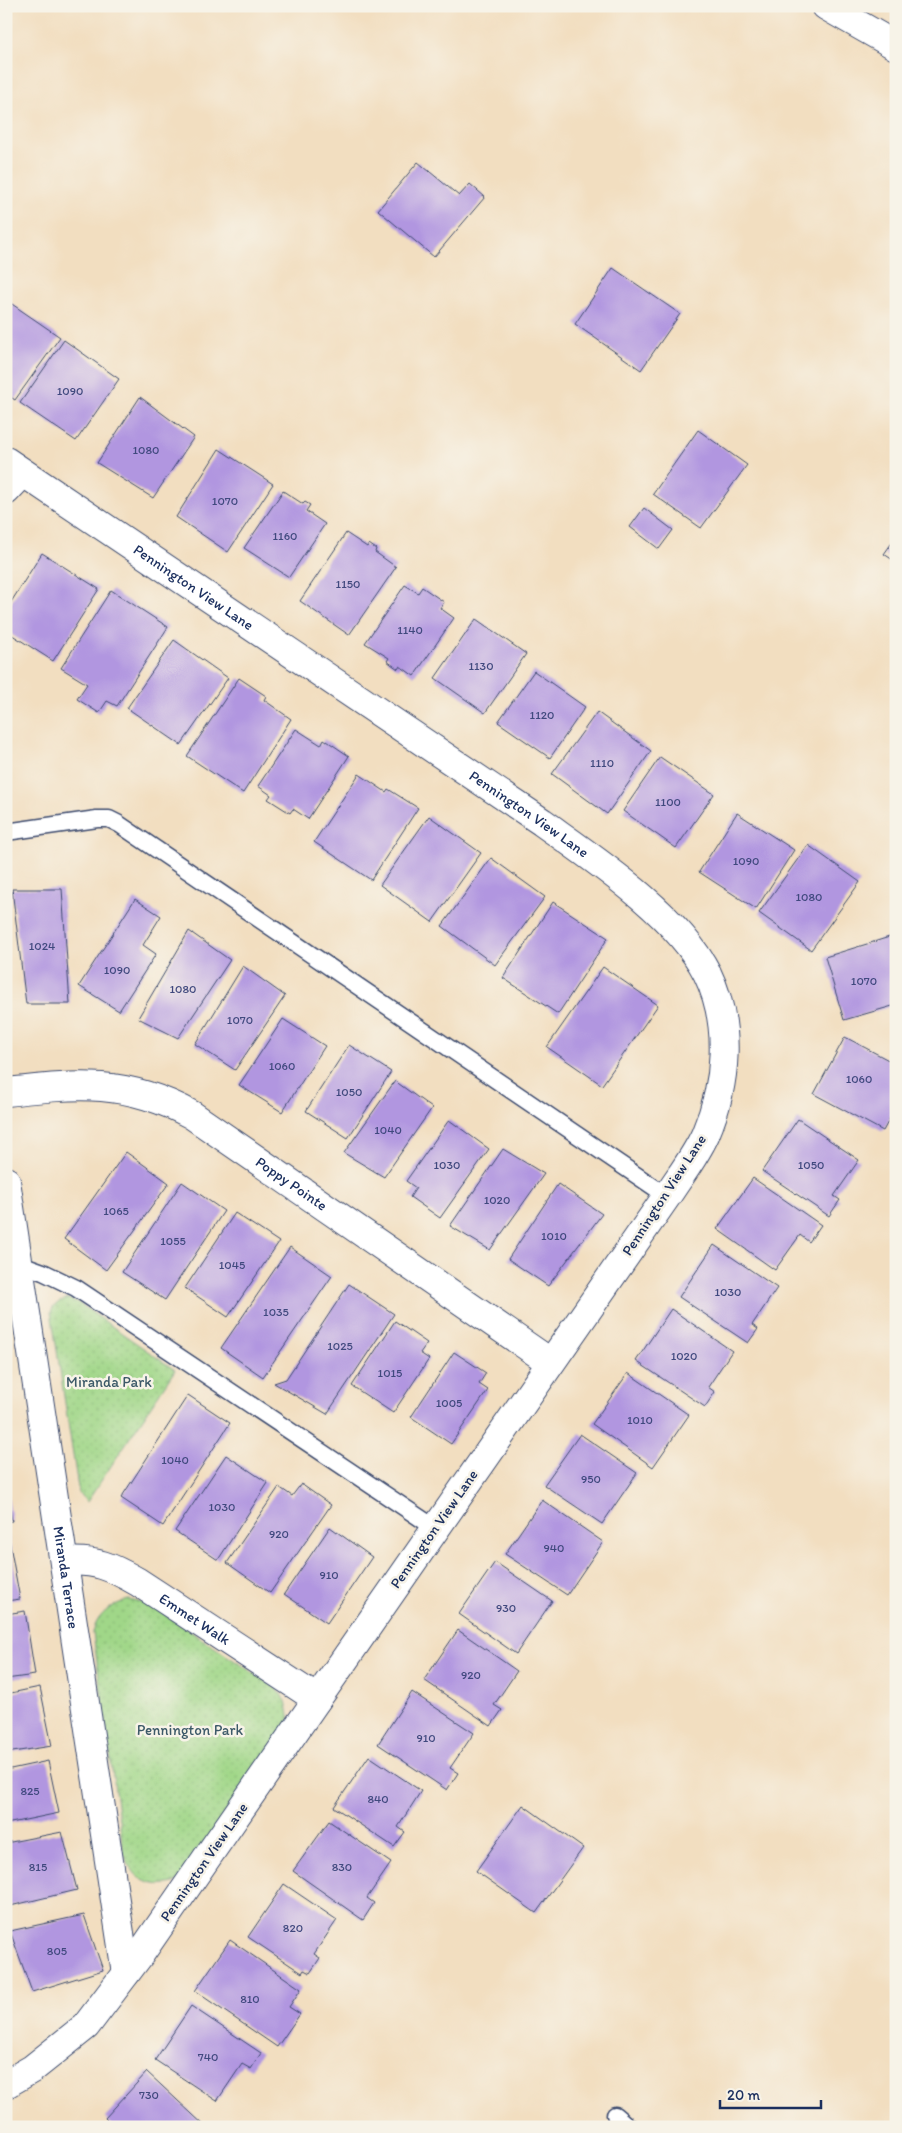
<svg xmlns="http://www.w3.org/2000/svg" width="902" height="2133" font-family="Itim,sans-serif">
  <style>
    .park { fill: url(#park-dots); stroke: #5e8373 }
    .building { fill: #b196e0 }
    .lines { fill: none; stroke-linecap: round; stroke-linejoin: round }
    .service-casing { stroke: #3b496d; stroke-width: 19 }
    .minor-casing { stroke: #3b496d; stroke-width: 30 }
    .service { stroke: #fff; stroke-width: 16 }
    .minor { stroke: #fff; stroke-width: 28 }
    .labels { text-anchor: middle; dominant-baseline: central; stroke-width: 5; stroke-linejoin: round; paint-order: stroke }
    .number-label { font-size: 12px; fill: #40497e }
    .street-label { font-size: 15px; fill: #1b2f5e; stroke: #f7f3e8 }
    .park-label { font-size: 15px; fill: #3c5968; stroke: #f7f3e8 }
  </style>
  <defs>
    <pattern id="park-dots" width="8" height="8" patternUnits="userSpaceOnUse" patternTransform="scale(1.25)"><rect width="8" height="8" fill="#a0d788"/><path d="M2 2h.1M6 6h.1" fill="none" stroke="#89b978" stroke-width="1.8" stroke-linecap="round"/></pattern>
  </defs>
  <rect width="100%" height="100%" fill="#f7f3e8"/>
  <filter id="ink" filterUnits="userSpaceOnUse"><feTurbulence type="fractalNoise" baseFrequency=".02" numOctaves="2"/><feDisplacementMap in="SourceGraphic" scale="10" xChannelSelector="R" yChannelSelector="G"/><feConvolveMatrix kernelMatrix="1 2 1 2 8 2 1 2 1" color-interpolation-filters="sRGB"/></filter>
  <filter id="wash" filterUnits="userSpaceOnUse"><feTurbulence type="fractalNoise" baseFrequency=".0096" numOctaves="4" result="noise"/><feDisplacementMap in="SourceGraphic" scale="20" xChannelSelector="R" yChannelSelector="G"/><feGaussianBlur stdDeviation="1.12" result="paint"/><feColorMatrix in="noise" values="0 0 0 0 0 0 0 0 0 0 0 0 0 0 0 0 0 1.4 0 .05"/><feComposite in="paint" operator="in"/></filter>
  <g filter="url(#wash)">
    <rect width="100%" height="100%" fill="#f2dec0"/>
    <g class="park">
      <path d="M68,1299l9,3 98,68 -88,132 -8,-8 -28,-182c3,-8 9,-11 17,-13z"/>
      <path d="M129,1600l20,4 127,84 10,13 4,18 -112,163c-28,7 -42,0 -54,-27l-31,-222c3,-18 19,-29 36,-33z"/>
    </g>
    <g id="blocks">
      <g class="building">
        <path d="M418,162l41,34 11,-12 15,13 -51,60 -56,-47z"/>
        <path d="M613,268l67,46 -39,56 -66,-46z"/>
        <path d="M6,300l54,37 -45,63 -9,-6z"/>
        <path d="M64,340l55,39 -43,62 -56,-38z"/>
        <path d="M140,397l54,40 -41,61 -56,-35z"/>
        <path d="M698,430l49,35 -46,63 -48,-34z"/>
        <path d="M219,449l54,35 -45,68 -52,-35z"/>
        <path d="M283,491l20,13 2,-2 5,3 -4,6 19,13 -36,53 -45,-29z"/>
        <path d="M644,508l29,22 -14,19 -29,-22z"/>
        <path d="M346,533l21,14 2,-3 7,5 -1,3 21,15 -47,68 -49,-34z"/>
        <path d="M896,537v25l-12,-8z"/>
        <path d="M42,553l57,36 -46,72 -47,-30v-21z"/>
        <path d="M405,585l13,8 4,-6 22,15 -4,6 14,10 -40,58 -14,-10 -2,3 -11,-8 2,-3 -24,-15z"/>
        <path d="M111,590l57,37 -51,79 -10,-5 -8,12 -22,-14 10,-15 -26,-16z"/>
        <path d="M476,619l50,35 -41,59 -50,-35z"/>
        <path d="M174,640l54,38 -47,67 -54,-37z"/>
        <path d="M534,671l51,36 -35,51 -52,-36z"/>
        <path d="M239,678l27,18 -2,4 27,19 -48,74 -56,-37z"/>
        <path d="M597,712l54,39 -44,63 -55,-40z"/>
        <path d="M296,729l25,16 3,-6 25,17 -41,63 -15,-10 -3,4 -22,-14 3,-4 -13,-9z"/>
        <path d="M660,757l54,37 -38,54 -53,-37z"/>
        <path d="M359,774l27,18 2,-3 30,19 -47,72 -57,-38z"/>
        <path d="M737,813l57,37 -38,59 -57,-37z"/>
        <path d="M429,816l52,37 -49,69 -52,-37z"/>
        <path d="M808,845l52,37 -49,68 -52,-37z"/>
        <path d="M491,858l54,39 -50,68 -53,-39z"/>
        <path d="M12,889h50l8,115h-44z"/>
        <path d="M135,899l26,17 -18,29 13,9 -37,57 -40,-25z"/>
        <path d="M553,902l55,36 -50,76 -55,-36z"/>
        <path d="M189,931l41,29 -52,78 -40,-20z"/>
        <path d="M896,935v70l-52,15 -19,-63z"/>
        <path d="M243,966l42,30 -50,74 -40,-26z"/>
        <path d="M603,967l55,38 -56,80 -55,-38z"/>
        <path d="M283,1019l42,27 -43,66 -43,-27z"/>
        <path d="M845,1037l51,27v43l-13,24 -69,-37z"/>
        <path d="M349,1045l42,27 -43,66 -42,-27z"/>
        <path d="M395,1081l37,27 -48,69 -40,-24z"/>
        <path d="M798,1119l61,41 -25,36 6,4 -11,16 -67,-45z"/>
        <path d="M449,1120l40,29 -49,69 -30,-21 6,-9 -10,-7z"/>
        <path d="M503,1149l41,25 -54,76 -40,-24z"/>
        <path d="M126,1152l43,31 -63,87 -42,-31z"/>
        <path d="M753,1178l68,47 -12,17 -9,-7 -25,35 -58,-41z"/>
        <path d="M182,1182l42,29 -59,89 -43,-28z"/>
        <path d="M558,1184l44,30 -54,72 -40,-27z"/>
        <path d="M235,1213l44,29 -51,75 -43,-29z"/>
        <path d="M714,1245l63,43 -25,37 6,4 -10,14 -69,-46z"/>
        <path d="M290,1247l42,29 -69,101 -42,-29z"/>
        <path d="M349,1284l45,30 -67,100 -53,-31 12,-4z"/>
        <path d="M671,1309l61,42 -24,36 7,5 -10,15 -69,-46z"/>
        <path d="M395,1321l32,22 -7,10 9,6 -36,54 -41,-27z"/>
        <path d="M454,1352l32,21 -7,11 9,6 -37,54 -40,-27z"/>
        <path d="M628,1373l61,42 -36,52 -61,-43z"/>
        <path d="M188,1395l42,28 -67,103 -42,-28z"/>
        <path d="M580,1434l57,39 -35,51 -58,-39z"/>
        <path d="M226,1455l42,28 -50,77 -43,-29z"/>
        <path d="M301,1484l30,21 -61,88 -43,-30 52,-76 13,9z"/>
        <path d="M6,1486l6,35 -6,1z"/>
        <path d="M542,1500l61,42 -36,53 -62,-41z"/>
        <path d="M330,1527l42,30 -45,66 -43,-29z"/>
        <path d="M8,1534l12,65 -14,2v-66z"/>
        <path d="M495,1562l57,39 -36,53 -57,-40z"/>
        <path d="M25,1611l10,64 -29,4v-65z"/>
        <path d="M458,1630l59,41 -23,34 8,5 -11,16 -67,-46z"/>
        <path d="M40,1687l12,59 -46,7v-59z"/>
        <path d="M412,1692l62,41 -24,35 8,5 -11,17 -69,-46z"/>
        <path d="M369,1756l52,35 -23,36 7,5 -11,15 -60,-40z"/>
        <path d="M48,1761l11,52 -53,11v-54z"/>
        <path d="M523,1805l60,43 -47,65 -60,-42z"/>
        <path d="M329,1821l62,42 -24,35 7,5 -11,17 -70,-49z"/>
        <path d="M62,1832l15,58 -71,17v-64z"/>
        <path d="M284,1884l53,36 -23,34 6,4 -10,15 -6,-3 -2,3 -54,-36z"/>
        <path d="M84,1915l19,55 -71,22 -22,-61z"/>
        <path d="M230,1940l71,49 -12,18 11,7 -23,33 -82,-56z"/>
        <path d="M191,2006l70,47 -10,16 -9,-5 -25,37 -62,-41z"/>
        <path d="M147,2072l59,55h-92l-9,-9z"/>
      </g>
    </g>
  </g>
  <g filter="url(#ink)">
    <use href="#blocks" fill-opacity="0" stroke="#3b496d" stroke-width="1"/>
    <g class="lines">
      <g class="service-casing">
        <g id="service">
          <path d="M6,832l91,-13h12l10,5 548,372"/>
          <path d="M18,1263l25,9 33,16 359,240"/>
          <path d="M615,2115l14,12"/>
        </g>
      </g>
      <g class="minor-casing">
        <g id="minor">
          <path d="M826,6l70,40"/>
          <path id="s1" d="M6,461l536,361c53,38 135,92 165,151 25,51 20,111 -2,162 -10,22 -26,42 -38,61l-459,660 -69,100 -53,70 -54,43 -26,15"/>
          <path d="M6,491l17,-18"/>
          <path id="s2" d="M6,1092c72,-8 121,-13 186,23l358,247"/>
          <path id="s3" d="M6,1181l120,792"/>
          <path id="s4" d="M64,1562c31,-3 48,5 74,20l179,117"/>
        </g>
      </g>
      <use href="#service" class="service"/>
      <use href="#minor" class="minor"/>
    </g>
  </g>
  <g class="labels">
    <g class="number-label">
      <text x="70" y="391">1090</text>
      <text x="146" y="450">1080</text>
      <text x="225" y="501">1070</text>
      <text x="285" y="536">1160</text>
      <text x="348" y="584">1150</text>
      <text x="410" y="630">1140</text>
      <text x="481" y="666">1130</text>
      <text x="542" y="715">1120</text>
      <text x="602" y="763">1110</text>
      <text x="668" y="802">1100</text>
      <text x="746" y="861">1090</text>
      <text x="809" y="897">1080</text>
      <text x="42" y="946">1024</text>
      <text x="117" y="970">1090</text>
      <text x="864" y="981">1070</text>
      <text x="183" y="989">1080</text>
      <text x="240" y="1020">1070</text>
      <text x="282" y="1066">1060</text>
      <text x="859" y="1079">1060</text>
      <text x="349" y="1092">1050</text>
      <text x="388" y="1130">1040</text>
      <text x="447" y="1165">1030</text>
      <text x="811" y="1165">1050</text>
      <text x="497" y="1200">1020</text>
      <text x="116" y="1211">1065</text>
      <text x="554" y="1236">1010</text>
      <text x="173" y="1241">1055</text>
      <text x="232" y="1265">1045</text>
      <text x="728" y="1292">1030</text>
      <text x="276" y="1312">1035</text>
      <text x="340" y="1346">1025</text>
      <text x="684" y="1356">1020</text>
      <text x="390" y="1373">1015</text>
      <text x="449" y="1403">1005</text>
      <text x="640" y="1420">1010</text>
      <text x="175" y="1460">1040</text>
      <text x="591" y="1479">950</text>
      <text x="222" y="1507">1030</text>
      <text x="279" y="1534">920</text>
      <text x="554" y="1548">940</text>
      <text x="329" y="1575">910</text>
      <text x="506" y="1608">930</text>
      <text x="471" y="1675">920</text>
      <text x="426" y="1738">910</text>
      <text x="30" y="1791">825</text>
      <text x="378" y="1799">840</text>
      <text x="38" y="1867">815</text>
      <text x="342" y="1867">830</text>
      <text x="293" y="1928">820</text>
      <text x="57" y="1951">805</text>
      <text x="250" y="1999">810</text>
      <text x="208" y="2057">740</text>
      <text x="149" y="2095">730</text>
    </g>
    <g class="street-label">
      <text stroke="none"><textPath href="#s1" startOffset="226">Pennington View Lane</textPath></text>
      <text stroke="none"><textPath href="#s1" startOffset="631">Pennington View Lane</textPath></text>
      <text stroke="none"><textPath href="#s2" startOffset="312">Poppy Pointe</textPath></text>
      <text transform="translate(664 1195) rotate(-57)">Pennington View Lane</text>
      <text transform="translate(434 1529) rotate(-55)">Pennington View Lane</text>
      <text stroke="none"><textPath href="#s3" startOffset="401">Miranda Terrace</textPath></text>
      <text stroke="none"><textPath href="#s4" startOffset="146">Emmet Walk</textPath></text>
      <text transform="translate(204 1862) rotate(-55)">Pennington View Lane</text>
    </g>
    <g class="park-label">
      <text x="109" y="1382">Miranda Park</text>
      <text x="190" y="1730">Pennington Park</text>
    </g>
  </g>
  <rect width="902" height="2133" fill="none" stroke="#f7f3e8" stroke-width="25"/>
  <path d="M720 2100v8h101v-8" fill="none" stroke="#1b2f5e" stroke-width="2.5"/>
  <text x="727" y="2100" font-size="15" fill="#1b2f5e" stroke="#f7f3e8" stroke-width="4" paint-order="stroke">20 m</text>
</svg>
